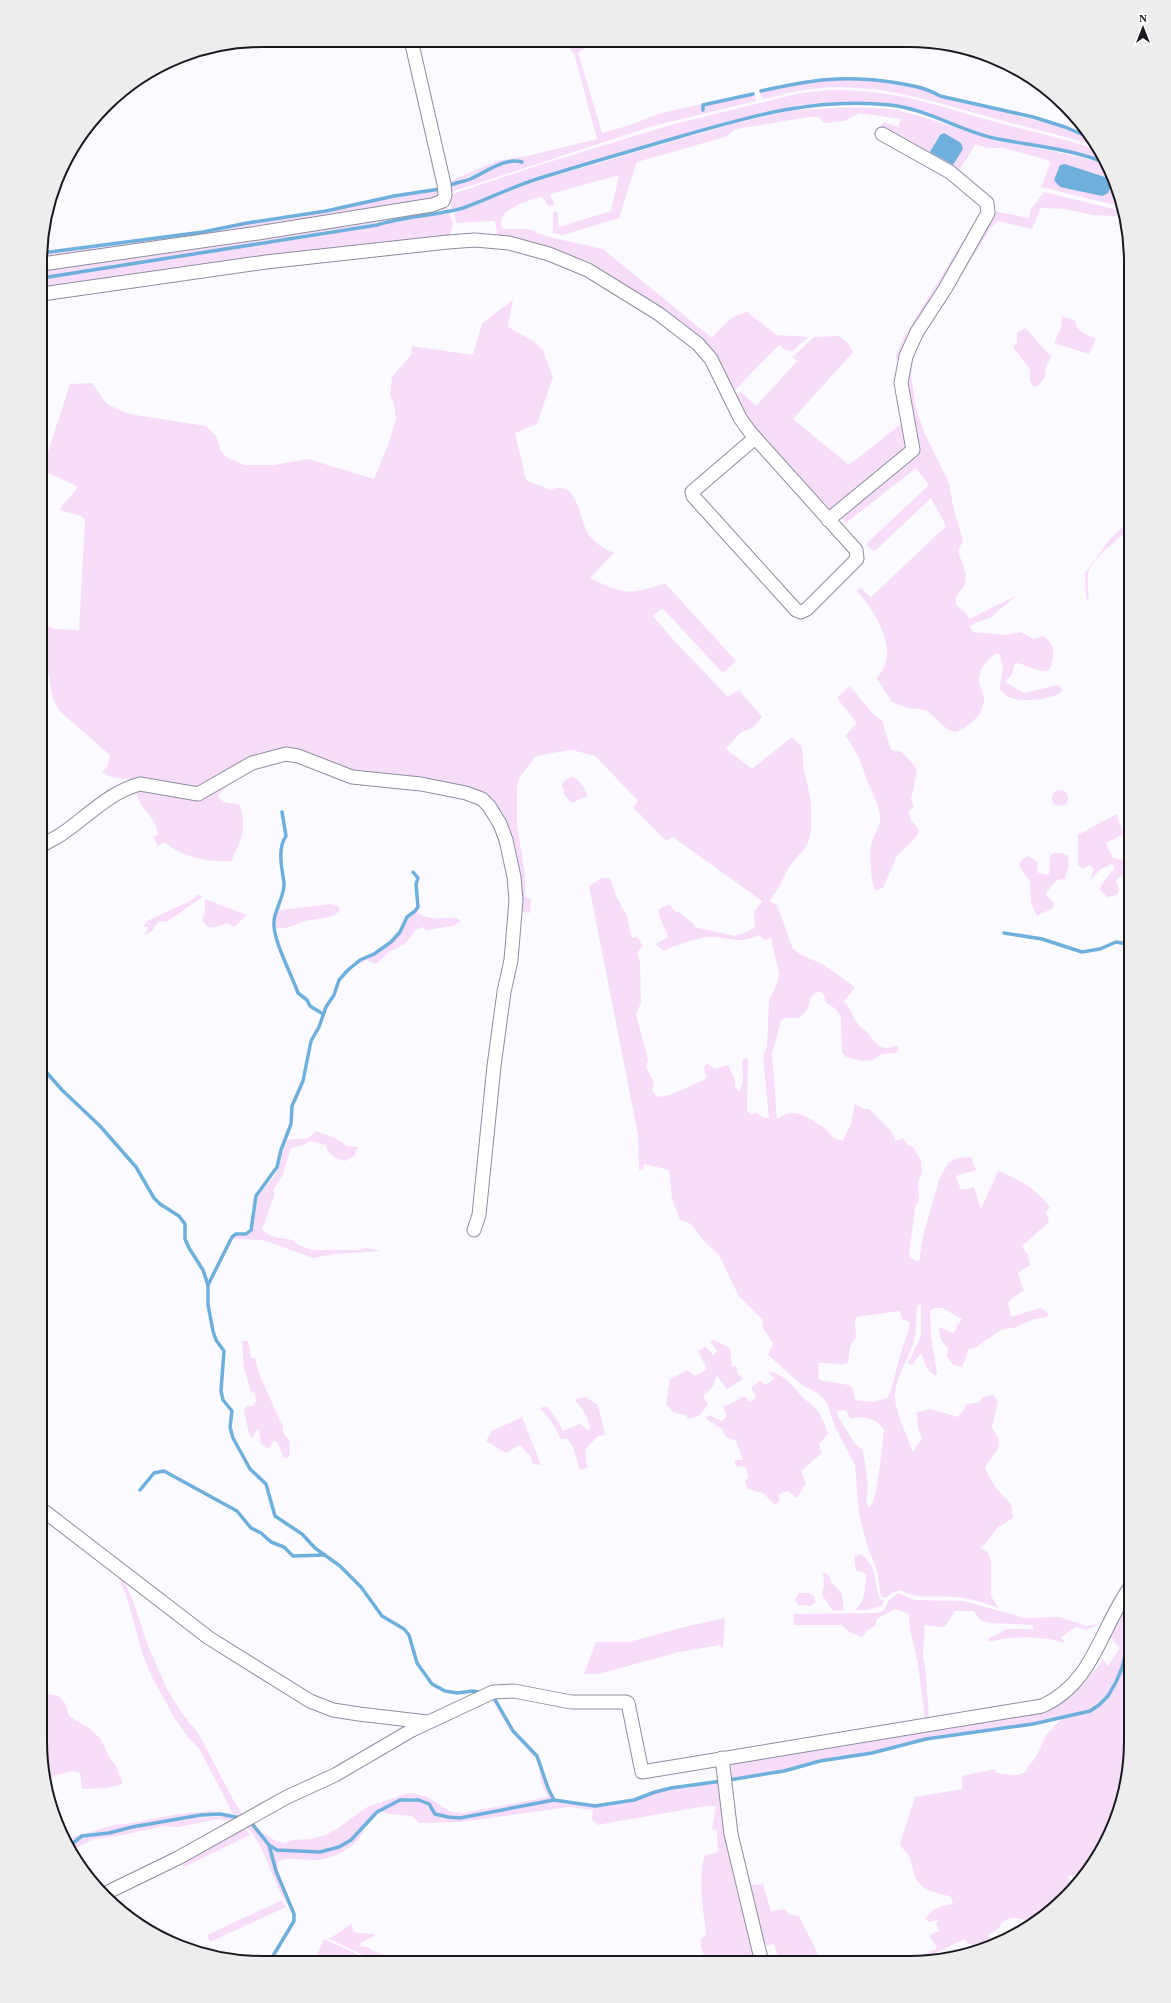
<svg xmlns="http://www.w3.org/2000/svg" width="1171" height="2003" font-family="Georgia,serif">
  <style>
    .green { fill: #f7ddfa; fill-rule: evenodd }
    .water { fill: #6fafdc }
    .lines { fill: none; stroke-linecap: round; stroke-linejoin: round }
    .stream { stroke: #6fafdc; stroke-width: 3.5 }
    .minor-casing { stroke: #8d8e9e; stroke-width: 15 }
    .minor { stroke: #fff; stroke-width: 13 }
    .rim { fill: none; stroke: #19191f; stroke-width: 2 }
  </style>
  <rect width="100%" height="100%" fill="#fbfbff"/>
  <g class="green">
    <path d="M572,41h50l-30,4 -14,7 24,81 25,-7 34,-13 41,-9v6l2,-1 1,-3 50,-11 1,6 -103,25 -205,67 2,-5c6,-5 13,-5 20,-8 15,-7 35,-22 53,-18v-1l-6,-2 -24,7 -46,20 -20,-106 23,101 47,-20 30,-5 70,-17 -23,-86 -4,-3z"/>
    <path d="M840,79l36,2 51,9 14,7 20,4 104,27 27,12 4,6c-37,-12 -76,-20 -114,-31 -61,-17 -119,-36 -184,-24 -11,2 -23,6 -35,8l-3,-6 46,-10z"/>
    <path d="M830,90c58,-1 97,12 151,28 39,11 79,19 117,32l7,12 -72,-18 -36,-6 -62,-22 -43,-11 -40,-2 -50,2 -74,17 -193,57 -74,28 -9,2 -5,-13 89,-30 131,-40 133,-33z"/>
    <path d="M855,107l36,2 29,7 77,25 38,6 61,14 12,5 6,12 4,20 -3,7 -74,-18 10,-24 -4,-3 -43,-12h-17l-11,-4 -20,31 -5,-5 -72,-42 5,-6 14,5 3,-8 -42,-6 -15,8 -20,2 -5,-6h-10l-73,12 -11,8 -88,25 -18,56 -56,17 -10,-2v-21l4,-1 2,16 52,-16 8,-36 -69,19 5,11 -7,1 -6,-10c-13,5 -50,14 -39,33h25l21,8 54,12 109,89c11,-12 19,-23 35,-26l30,23 31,2 -15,14 -8,-1 -6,-5 -45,46 -19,-38 -9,-10 -23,-19 -92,-62 -46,-14 -47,-8 -3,-19 -39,2 -2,-10 83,-32 192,-56 64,-15zM1065,164l46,15 -9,17 -42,-9v-22z"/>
    <path d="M442,190l-2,8 -398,64v-8l162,-21 44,-9 79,-12 68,-16z"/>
    <path d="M1044,192l74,18 -2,6 -24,-1 -26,-6 -25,-1 -9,21 -34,-8 -8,8 -76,123 -3,23 5,33 8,24 25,51 5,28 7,22 2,9 -4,6v6l7,19 -1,11 -9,13v8l10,8 3,6 47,-23 -25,21 -22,9 4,6 33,3 15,-3 13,7 9,-3c13,8 13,23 5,35 -11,2 -22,-7 -33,-8l-3,11 -7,8 19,11 34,-8 5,6c-11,9 -41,12 -54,6 -3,-1 -7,-6 -10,-8l4,-19 -3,-16h-5c-8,6 -16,15 -16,26 0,6 5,12 5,18 0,17 -15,29 -29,34l-8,-3 -21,-19 -18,-2 -16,-6 -15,-23c2,-4 6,-9 8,-14 9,-25 -13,-57 -28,-74l4,-3 10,9 75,-71 -15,-28 -57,54 -8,-8 63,-59 -13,-17 -70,55 -6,-6 75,-62 -10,-65 4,-33 84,-146 36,7 2,-9z"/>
    <path d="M443,203l5,6 -57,10 -14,4 -335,54v-11z"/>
    <path d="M983,208l1,6 -84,148 -5,-4 9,-21z"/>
    <path d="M449,212l4,11 -3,14 -408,51v-9l335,-53 15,-5z"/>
    <path d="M513,300l-5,27 25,14 10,9 10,27 -16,47 -22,9 11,47 24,10c27,-12 29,26 37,42 6,10 17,17 27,21l-24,25c34,16 38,18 75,5l71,78 -13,12 -61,-65 -9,8 17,20 58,61 11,-7 23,27 -8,10 -14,6 -14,16 26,20 40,-32 9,9 2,8v10l8,38v30l-4,13 -18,22 -11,22 -9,12 8,4 16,44 5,4 26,12 31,22 -11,15c7,6 8,14 13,21 3,4 8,7 12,11 7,10 13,19 27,11l3,3 -3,5 -14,1 -10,6 -10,1 -16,-4 -4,-4 -1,-36 -5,-8 -10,-6 -2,-7 -4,-5c-14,5 -8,12 -14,21 -2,2 -5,4 -7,6h-13l-5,3 -9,33 5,65c18,-13 30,-2 46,8 9,6 7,12 20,13l8,-16 4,-20 9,5h5l22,22 5,10 7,-3 4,6 6,3 8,14 1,11 -4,11 1,17 -4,7 -6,50 10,5 4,-26 17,-59 9,-15 9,-4 13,-1 5,13 -20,6 5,14 13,-3 7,22 17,-38c19,8 41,18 52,37l-4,4 3,10 -27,24 6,9 2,10 -12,8 6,18 -12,7 -4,5 3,14 29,-9 8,5 -1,4 -13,2 -20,9 -11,1 -30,20h-4l-7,18 -9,-2 -6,-8 1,-9c-7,-6 -9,-11 -9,-21l14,6 9,-14 -20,-11h-8l-4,3 1,26 6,36 -2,3 -7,-6 -7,-17 -9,12 -4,-2 13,-27v-30l-2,-2 -2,3c-1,13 0,25 -4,37 -6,17 -18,35 -18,53 0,14 13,40 18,55l9,-14 -4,-10 -1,-16 14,-3 27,8 9,-13 12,-2 4,-5 10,-2 5,6 -6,26c1,4 4,6 5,9 7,13 -8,22 -12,32l10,19 16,17 2,14 -16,10 -10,14 -7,6 7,3 4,10v35l8,12c-15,-5 -29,-10 -45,-11 -19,-2 -37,3 -54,-7l-8,3 -6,5 -5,-1 -4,-26 -11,-29 -7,-29 -4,-48 -20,-38 -8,-24 -8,-9 -17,-9 -34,-30 5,-11 -11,-18 1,-6 -25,-25 -19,-40 -16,-15 -12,-16 -11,-4 -8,-21 -3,-29 -25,-6 -1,6h-4l-1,-35 -49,-249 12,-8h9l6,18 11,20 5,22 5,-1 6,9 -6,7 3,9 1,41 -5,11 12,46 -2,7 8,16 -2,7 5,7 13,-2 34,-15 2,-3 -2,-10 3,-4 7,6 14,-4 7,15v7l5,4 3,-11 -1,-20 6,-2 -1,52 3,4 7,-1 6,5h6l-6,-62 4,-10 2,-46 8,-16 2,-10 -8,-36 -7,2 -4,-5c-22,9 -24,4 -46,2 -13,-1 -39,8 -51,14l-7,-7 12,-7 -9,-22v-6l11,-5 4,7 6,2 14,11v3l41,9 14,-5 6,-5 -1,-14 8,-11 -89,-64 -7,4 -33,-34 5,-6 -43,-45 -23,-6 -27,4 -10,3 -16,21 -2,9v37l8,51v22l6,2 -1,14 -12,-2 -27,-107 -112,-25 -91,-26 -85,36 -92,-12 -9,-5 6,-7 2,-10 -52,-45 -6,-15 -6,-35 -5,-13v-25l13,7 25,1 6,-110 -4,-4 -21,-6 4,-7 12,-13 1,-4 -35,-16 28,-86 22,-1 15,21 22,10 77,12 10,10 5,15 5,6 19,8h29l34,-6 66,20 16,-39 6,-22 -2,-14 -4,-9 2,-18 19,-22 1,-9 61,9 9,-32zM900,1311l2,8 8,3c-2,13 -7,24 -11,37 -4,13 -5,27 -12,39l-14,4 -18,-2 -2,-11 -4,-4 -25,-4 -6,-3 1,-15c10,-1 19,3 29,0l2,-16 6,-9 -1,-17 2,-4zM846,1410l4,8c13,-2 27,0 34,12 -2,13 -6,72 -15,78l-3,-5 2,-17 -5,-36 -8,-6 -17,-28 -1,-5z"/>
    <path d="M1062,316l13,5c1,11 13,13 21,18l-7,15 -35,-11 7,-15z"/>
    <path d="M1026,328l25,29 -6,12 1,6 -8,11 -4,1 -4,-6v-11l-17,-23 4,-4v-11z"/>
    <path d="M839,336l9,7 5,9 -60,67 56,46 53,-42 4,26 -76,61 -71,-75 -17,-25 -6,-15 5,-3 15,14 41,-45 -5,-4 22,-20z"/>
    <path d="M1131,519v8c-12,13 -41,31 -43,48 -1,8 0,17 1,25l-3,-1 -1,-26 25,-34z"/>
    <path d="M850,686l24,29 8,5 9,30 11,2c5,7 11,10 15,18l-6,30 3,6 -5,6 2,8 8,10 -2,6 -20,20 -14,32 -7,2c-6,-7 -6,-35 -5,-45 2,-10 10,-17 9,-29 -1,-11 -7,-21 -11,-31 -7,-18 -11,-34 -24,-49l12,-13 -20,-25z"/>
    <path d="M572,777c7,3 14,11 15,19l-15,7 -7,-7 -3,-12 6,-6z"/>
    <path d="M236,779l-18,16c4,10 12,7 21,9 5,15 6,24 0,40 -2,6 -6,11 -7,17 -25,1 -49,-3 -68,-19l-6,4 -5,-9 5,-3c-3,-18 -18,-24 -22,-42l4,-6 47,9z"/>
    <circle cx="1060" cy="798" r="8"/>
    <path d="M1116,814l8,20 -18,9 7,15 12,2 6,9v12l-4,2 -6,-7 -5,4 3,10 -2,5 -10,2 -7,-8 4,-8 11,-13 -3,-4 -11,5 -11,11 4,-12 -5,-3 -6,4 -5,-4v-30z"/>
    <path d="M1055,853h7l6,3 1,9 -4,14 -8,1 -11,13v2l8,8 -1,5 -16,8 -6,-14 -1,-20 -11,-16 2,-5 7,-5 9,5 1,12 11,2 1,-20z"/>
    <path d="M199,894l3,3 -34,24 -10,1 -6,9 -7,4 3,-8h-5l4,-6 43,-20z"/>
    <path d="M282,897l-2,13 51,-6 7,2 2,4c-6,9 -25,9 -35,11 -10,3 -18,9 -30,7l1,-18z"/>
    <path d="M205,899l42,16 -13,12 -8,-4c-11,6 -19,8 -24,-5l3,-6z"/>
    <path d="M416,911c13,11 26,6 41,7l4,3 -8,5 -27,4 -3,-3 -7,3 -11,14 -16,8 -13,12 -9,-4 -19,10c14,-12 29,-16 43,-27 11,-10 13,-22 25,-32z"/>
    <path d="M316,1131l21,8 10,7 11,1 -4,9 -9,5c-9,-2 -18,-7 -19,-16l-16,-4 -7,4 -12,3 -9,29 -9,13 2,3 -13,37 12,7 19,3 5,5 14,5h47l6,-2 17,3 -48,3 -21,4 -50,-18 -29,-1 3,-3h10l5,-5 6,-34 18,-23 11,-34 22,-2z"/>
    <path d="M714,1340l16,8 2,18h4l1,7 6,6 -16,10 -11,-14 -2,10 -11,12 5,6 -7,12 -13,4 -2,-4 -12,-2 -8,-9 4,-25 17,-9 8,6 12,-7 -9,-18 8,-4 7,8 4,-4 -7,-10z"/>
    <path d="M242,1341h6l3,17h4l5,18 23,51v5l7,10 -1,15 -5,1 -7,-16 -4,-1 -4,8 -8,-5 -2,-14h-3l-3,8 -4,-4 -5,-24 2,-4h7l3,-5 -1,-8 -4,-1 -7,-24z"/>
    <path d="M768,1371c17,3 25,16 36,28 2,2 5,3 7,5 9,7 13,19 17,29l-9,12 3,8 -21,18 5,12 -9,15 -10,-7 -9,4 2,6 -5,4 -12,-12 -15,-4 -3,-7 3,-6 -2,-9 -10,-1 -2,-6h9l-7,-19 -10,-4 -4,-8 -16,-10 3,-4 13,6 5,-5 -4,-9 22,-11 4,6 7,-4 -5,-11 9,-6 6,4 8,-6z"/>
    <path d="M585,1397l13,8 7,30 -7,1 -13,14 2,18 -8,2c-2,-11 -4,-23 -12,-31h-6l-9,-17 -12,-14 7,-2 11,15 5,10 17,-7 10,7c-1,-12 -7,-22 -15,-31z"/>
    <path d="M522,1417l19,48 -8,-1 -3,-8 -10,-11 -14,8 -20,-12 6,-10z"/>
    <path d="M861,1554c18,15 12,26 19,45l4,2 -2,5 -15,4h-11c10,-13 9,-20 10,-36l-10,-4 -2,-14z"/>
    <path d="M115,1569l5,3 13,29 15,45 19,43 14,23 17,21 37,70 11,15 -13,-4 -34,-66 -11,-11 -13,-18 -22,-40 -10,-23 -16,-58z"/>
    <path d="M823,1572l6,4 2,6 8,8 3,5 2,15 -11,1 -11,-16 2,-11z"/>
    <path d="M1131,1591v36l-10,41 -14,28 -17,14 -57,13 -108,15 -53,14 -52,8 -37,10 -54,9 -5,-17 331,-55c19,-9 34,-30 48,-47l5,6 12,-18 -11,-12z"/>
    <path d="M799,1593h10l5,3 2,6 -6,4 -12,-1 -3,-6z"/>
    <path d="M898,1593l17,7 49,1 60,17 36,-1 26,9 13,-2 -12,6 -11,-3 -15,10 4,6c-21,-7 -56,-7 -77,-1l1,-4 18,-9h26v-4l-44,-2 -9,-3 -6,-9h-19l-9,15 -6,1 -15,-2 -2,30 3,19 3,45 -4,1 -7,-56 -8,-34 -1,-14 -2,-3 -12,-4 -18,10 -2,7 -8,5 -5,6 -13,-5 -7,-7h-48v-11l84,-1 6,-3 5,-10z"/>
    <path d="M725,1618l-2,32 -3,-5 -41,7 -80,22h-15l12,-32h33l55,-15z"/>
    <path d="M1127,1654l4,4v97l-17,70 -29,51 -2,2 -7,-4 -8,2 3,6 6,2c-8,8 -30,35 -40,37 -14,2 -20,-9 -36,2l-1,5 -12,7 4,5 -10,8 -11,2 1,-5 -5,-2 -2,-4 -31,15 -12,3 2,-3 12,-5v-4l-6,-7 1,-4 8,-3 -3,-8 4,-4 -11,3 -4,-3c6,-10 18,-14 28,-15l-2,-7c-15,-5 -32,-5 -37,-24 -2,-5 -2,-10 -4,-15 -3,-6 -8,-8 -10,-15l15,-46 47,-8v-13l32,-7 3,4 16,2h6l6,-3 12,-17 9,-20 14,-15 31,-8 18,-15 8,-14z"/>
    <path d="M40,1681l7,13 12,2 6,7 4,13 20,12 11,10 10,21 5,5 7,17v3l-15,4 -25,1 -2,-16 -7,-2 -17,4 -8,7 -8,-41z"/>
    <path d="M489,1698h5l19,33 23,25 11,32 6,11 -12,4 -81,14h-12l-12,-4c-3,-3 -5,-8 -7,-10 -16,-12 -41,-1 -53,11 -9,8 -16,19 -25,26 -16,11 -32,11 -50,11 -24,-1 -28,-2 -43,-21l18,11 9,2 7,-3 19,-1 15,-4 12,-7 29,-21 38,-13 8,-1 14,4 24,15 12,1 85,-16 -6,-12 -5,-25 -27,-30 -17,-29z"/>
    <path d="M722,1781l38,182 -53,-1 -6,-14v-9l4,-3 1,-4c-4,-25 -7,-51 -2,-76l14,-4 -1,-21 -5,-2 4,-23 -16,1 -103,18 -5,-6 1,-9 -24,-3 -107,15 -43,1 -7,-7 -23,-2 -8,-3c21,-13 37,-19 54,3l25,4 94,-18 41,7 39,-6 21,-9 16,-3z"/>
    <path d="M211,1811l9,2 -74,12h-14l-23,7 -18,1 -17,6 -6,6 -2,-4 6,-4 42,-12 12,-1 53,-10z"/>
    <path d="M224,1816l14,2 1,4 -21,-3 -40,8 -14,-1 -41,9 -28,4 -24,11 -1,-2 7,-8 8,-3 25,-3 24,-6 62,-10z"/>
    <path d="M249,1821l19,24 7,27 18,40c-22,-27 -25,-65 -49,-88z"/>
    <path d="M243,1826l7,9 -66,32 -4,-8z"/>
    <path d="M366,1826c-6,18 -28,31 -47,34 -12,1 -25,-3 -38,0l-3,2 -1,9 -6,-24c9,5 19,5 30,5 26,1 48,-3 65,-26z"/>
    <path d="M763,1884l8,27 14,-2 4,5 10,2c7,16 17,30 22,47h-41l-6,-19 -11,2 -16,-60z"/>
    <path d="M282,1900l4,7 -76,35 -3,-7z"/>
    <path d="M352,1924l1,7 3,2 18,1v2l-13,7 -1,3 10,2 2,3c13,3 24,8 38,9l1,2h-33l-53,-25 5,1z"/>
    <path d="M324,1939l50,23 -60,-1z"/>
  </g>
  <g class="water">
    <path d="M944,133l17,10 2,6 -10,16 -23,-13 10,-17z"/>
    <path d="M1065,164l46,15 1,5 -4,9 -6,3 -42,-9 -6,-7 6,-15z"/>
  </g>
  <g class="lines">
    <g class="stream">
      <path d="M761,91c49,-11 80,-16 130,-9 18,3 34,5 49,14l93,21 32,10 26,11"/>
      <path d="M703,110v-5l50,-11"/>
      <path d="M449,186c7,-4 14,-4 21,-7 15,-6 34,-22 52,-17"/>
      <path d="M42,253l161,-21 44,-9 79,-12 68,-15 46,-7"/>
      <path d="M42,278l335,-53c28,-9 58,-9 86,-17 25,-9 49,-21 74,-29 48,-15 97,-29 145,-43 70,-20 134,-39 208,-31 38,4 72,27 108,34 36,7 73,10 108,24"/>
      <path d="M1125,738l6,12"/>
      <path d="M282,812l4,24c-9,13 -4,32 -2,47 1,12 -9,26 -10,38 -2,18 18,54 24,72l9,7 3,6 13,8"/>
      <path d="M413,872l5,6 -2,6 2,23 -3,4 -8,6 -7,15 -9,10 -17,12 -14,6 -12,10 -9,10 -5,15 -8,12 -7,20 -8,14 -8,40 -11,25 -1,18 -10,26 -4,17 -21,29 -5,34 -5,4h-10l-4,3 -24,48v20l5,26 3,9 8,11 -3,40 2,9 9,11 -2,16 3,11 17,31 16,15 9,32 27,18 13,14 25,18 21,21 21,29 22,13 5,6 8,28 15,21 13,7 12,2 16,-2 9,2"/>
      <path d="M1004,933l38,6 40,13 18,-3 16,-7 11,2 4,-2"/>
      <path d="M41,1066l21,24 38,36 36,41 18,31 6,6 19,12 6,8v15l4,9 14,22 5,15"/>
      <path d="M140,1490l14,-17 10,-2 73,40 14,17 10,5 10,9 13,5 9,9 32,-1"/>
      <path d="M494,1698l19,33 24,25 11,32 6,12"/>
      <path d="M729,1780l55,-9 36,-10 52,-8 54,-14 107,-15 57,-13 9,-6 9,-9 8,-14 6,-14 9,-35"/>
      <path d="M249,1820l20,25 8,5 43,2 19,-5 12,-7 26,-28 23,-12h19l10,4 6,10 13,3 12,1 94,-18 41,6 39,-6 21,-8 16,-4 51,-7"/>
      <path d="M269,1845l7,26 18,43v7l-24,40"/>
      <path d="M69,1846l13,-10 27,-3 23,-6 69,-12 19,-1 21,4"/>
    </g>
    <g class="minor-casing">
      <g id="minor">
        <path d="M42,264l216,-31 174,-28 11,-4 2,-6 -1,-11 -33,-144"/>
        <path d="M42,294l224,-32 182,-20 27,-2 34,3 40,11 39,16 71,44 39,30 13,15 29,59 10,14 106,118 1,9 -50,50 -6,3 -5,-2 -103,-114 -1,-4 63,-54"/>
        <path d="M828,520l85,-70 -12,-67 5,-27 11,-24 28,-43 43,-76 -1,-10 -37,-31 -68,-38"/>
        <path d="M41,846c8,-5 17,-9 25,-15 24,-17 44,-39 74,-47l58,10 54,-31 34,-9 12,2 54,21 69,7 45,9 16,6 7,7 11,18 6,16 8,37 2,23 -5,60 -7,32 -10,74 -15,149 -5,15"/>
        <path d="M40,1508l169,130 101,63 23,9 26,4 68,8"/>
        <path d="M722,1758l9,76 31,129"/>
        <path d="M104,1894l74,-36 109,-61 48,-22 77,-45 81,-38 21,-1 57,11h55l2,1 14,69 400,-66c52,-23 58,-78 89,-120"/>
      </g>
    </g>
    <use href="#minor" class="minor"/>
  </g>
  <path d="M0 0H1171V2003H0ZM262 47H909A215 215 0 0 1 1124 262V1741A215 215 0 0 1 909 1956H262A215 215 0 0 1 47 1741V262A215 215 0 0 1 262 47Z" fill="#ededed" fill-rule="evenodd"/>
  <path class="rim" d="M262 47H909A215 215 0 0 1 1124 262V1741A215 215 0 0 1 909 1956H262A215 215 0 0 1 47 1741V262A215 215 0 0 1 262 47Z"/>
  <g transform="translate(1143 28)" stroke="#ffffff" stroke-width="3" paint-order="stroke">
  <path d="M0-3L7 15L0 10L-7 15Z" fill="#19191f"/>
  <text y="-6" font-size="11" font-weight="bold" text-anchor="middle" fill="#19191f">N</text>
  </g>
</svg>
